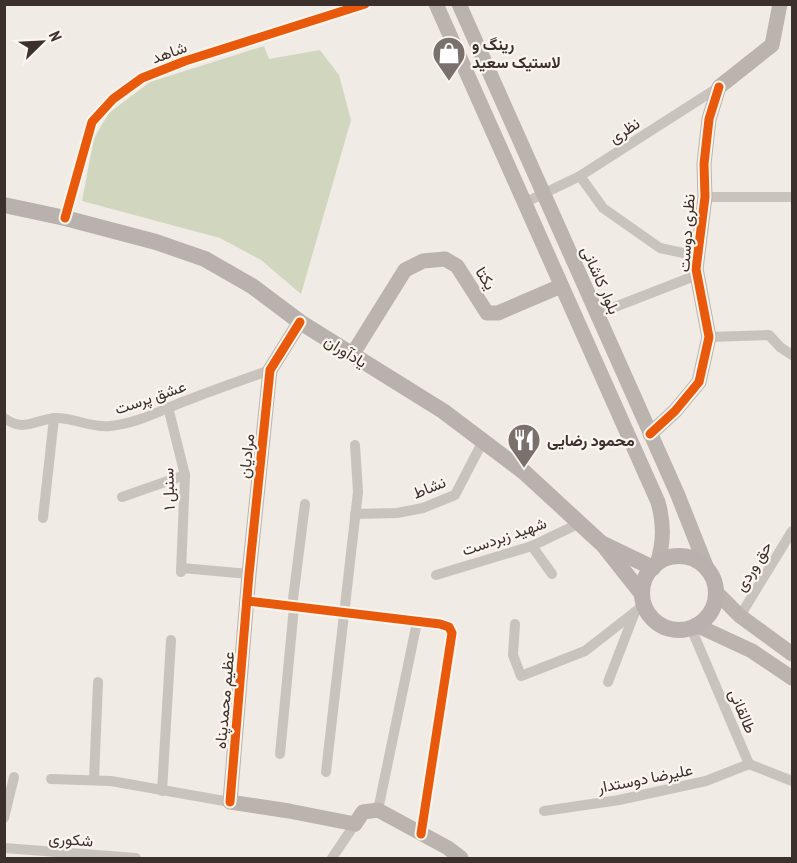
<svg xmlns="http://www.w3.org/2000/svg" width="797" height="863" font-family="'PT Sans Narrow',Vazirmatn,sans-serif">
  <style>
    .green { fill: #d1d6bf }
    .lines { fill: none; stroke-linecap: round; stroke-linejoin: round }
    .street { stroke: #c9c3be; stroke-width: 10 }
    .secondary { stroke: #bab3ae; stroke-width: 15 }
    .primary { stroke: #b8b1ad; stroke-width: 16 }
    .cycleway-casing { stroke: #fbf5ee; stroke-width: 13 }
    .cycleway { stroke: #e8590c; stroke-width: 9 }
    .labels { text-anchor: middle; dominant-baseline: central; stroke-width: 4.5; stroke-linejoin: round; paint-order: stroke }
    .poi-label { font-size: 16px; font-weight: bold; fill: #3b302b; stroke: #fbf5ee; text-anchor: start }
    .street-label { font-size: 16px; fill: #3b302b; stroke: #fbf5ee }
  </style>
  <rect width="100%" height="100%" fill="#f0ebe5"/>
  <path class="green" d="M264,46l5,13 51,-9 19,25 12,45 -50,174 -40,-34 -41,-22 -138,-37 12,-63 15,-25 41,-31z"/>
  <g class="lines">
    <g class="street">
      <path d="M580,176l23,32 57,40 37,8"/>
      <path d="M705,197h87"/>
      <path d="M524,203l56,-27 139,-89"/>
      <path d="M65,218l27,-96 21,-23 29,-21 43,-17 180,-57"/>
      <path d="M597,314l100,-39"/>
      <path d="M709,337l60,-2 11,12 12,8"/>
      <path d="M168,407l17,68 -4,97"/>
      <path d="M4,418c21,15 31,1 52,0 20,0 34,10 54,8 27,-2 53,-17 78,-26 27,-11 55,-20 82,-30"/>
      <path d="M122,497l63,-22"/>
      <path d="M355,514l42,-1 26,-5 32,-13 28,-54"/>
      <path d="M43,518l11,-100"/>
      <path d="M532,546l20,28"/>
      <path d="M182,568l67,6"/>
      <path d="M436,575l96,-29 48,-23"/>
      <path d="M247,601l193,23 9,3 3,6 -31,201"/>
      <path d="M292,607l13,-103"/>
      <path d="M740,616l52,-85"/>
      <path d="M515,624l-2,31 8,21 64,-25 59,-46"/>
      <path d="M691,628l58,136 43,17"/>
      <path d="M608,682l27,-70"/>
      <path d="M280,754l14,-147"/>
      <path d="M326,772l32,-280 -3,-47"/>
      <path d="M51,779l60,2 119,21"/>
      <path d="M94,780l4,-98"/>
      <path d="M162,791l9,-151"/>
      <path d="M378,810l39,-188"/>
      <path d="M544,811l75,-11 87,-19 43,-17"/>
      <path d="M4,818l10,-41"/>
      <path d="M4,848l132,10"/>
      <path d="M332,858l23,-34"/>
    </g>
    <g class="secondary">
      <path d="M436,4l222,498c6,22 6,40 -1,62"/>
      <path d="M459,4l218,489 31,78"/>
      <path d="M300,322l-30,48 -21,204 -19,228 59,9 66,13 8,-12 15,-2 70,38 13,10"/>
      <path d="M352,355l53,-85 18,-9 22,-2 12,7 30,47h11l63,-27"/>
      <path d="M650,434l25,-23 24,-29 10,-45 -13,-68 9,-72 -1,-33 5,-45 10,-32 53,-42 8,-41"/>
      <path d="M716,592l24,24 52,38"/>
      <path d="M696,625l56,26 40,27"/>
    </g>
    <g class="primary">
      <path d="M4,205l61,13 91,24 49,17 47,27 48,36 143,89 81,61 77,71 52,25"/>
      <path d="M604,546l38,48"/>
      <circle cx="679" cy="593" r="37"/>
    </g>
    <g class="cycleway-casing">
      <g id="cycleway">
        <path d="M65,218l27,-96 21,-23 29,-21 43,-17 180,-57"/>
        <path d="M650,434l25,-23 24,-29 10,-45 -13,-68 9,-72 -1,-33 5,-45 10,-32"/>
        <path d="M247,601l193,23 9,3 3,6 -31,201"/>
        <path d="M230,802l19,-228 21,-204 30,-48"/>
      </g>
    </g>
    <use href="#cycleway" class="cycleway"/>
  </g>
  <defs>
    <g id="shop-pin" transform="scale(1.725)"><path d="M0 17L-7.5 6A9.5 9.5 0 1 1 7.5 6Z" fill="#7a716c" stroke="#fbf5ee"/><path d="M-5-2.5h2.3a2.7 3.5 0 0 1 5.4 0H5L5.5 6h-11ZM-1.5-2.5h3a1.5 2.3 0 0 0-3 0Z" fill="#fff"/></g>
    <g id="restaurant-pin" transform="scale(1.725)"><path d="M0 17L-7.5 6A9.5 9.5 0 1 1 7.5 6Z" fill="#7a716c" stroke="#fbf5ee"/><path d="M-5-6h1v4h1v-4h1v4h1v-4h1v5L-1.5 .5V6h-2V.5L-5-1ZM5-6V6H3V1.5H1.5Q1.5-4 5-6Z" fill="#fff"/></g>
  </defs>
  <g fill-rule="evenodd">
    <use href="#shop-pin" x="449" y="53"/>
    <use href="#restaurant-pin" x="524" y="440"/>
  </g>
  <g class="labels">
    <g class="poi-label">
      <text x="472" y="44">رینگ و<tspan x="472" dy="18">لاستیک سعید</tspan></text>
      <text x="547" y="440">محمود رضایی</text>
    </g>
    <g class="street-label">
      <text transform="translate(169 52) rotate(-20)">شاهد</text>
      <text transform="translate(624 130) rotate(-33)">نظری</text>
      <text transform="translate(686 233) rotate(-86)">نظری دوست</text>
      <text transform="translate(486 278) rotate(58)">یکتا</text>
      <text transform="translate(601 280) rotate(66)">بلوار کاشانی</text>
      <text transform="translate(346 351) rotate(32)">یادآوران</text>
      <text transform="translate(150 397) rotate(-19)">عشق پرست</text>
      <text transform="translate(246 456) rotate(-84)">مرادیان</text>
      <text transform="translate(429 487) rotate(-22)">نشاط</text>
      <text transform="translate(168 489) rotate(-92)">سنبل ۱</text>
      <text transform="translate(504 536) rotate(-19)">شهید زبردست</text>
      <text transform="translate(753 566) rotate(-58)">حق وردی</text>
      <text transform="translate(224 700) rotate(-85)">عظیم محمدپناه</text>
      <text transform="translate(743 711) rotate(67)">طالقانی</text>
      <text transform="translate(645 778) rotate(-11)">علیرضا دوستدار</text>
      <text transform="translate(71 839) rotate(4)">شکوری</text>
    </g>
  </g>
  <rect width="797" height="863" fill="none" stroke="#3b302b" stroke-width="12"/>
  <g transform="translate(42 42) rotate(66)" stroke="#fbf5ee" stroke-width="4.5" paint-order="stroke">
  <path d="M0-4.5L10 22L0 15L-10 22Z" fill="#3b302b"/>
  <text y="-9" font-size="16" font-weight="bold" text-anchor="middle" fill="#3b302b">N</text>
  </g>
</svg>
